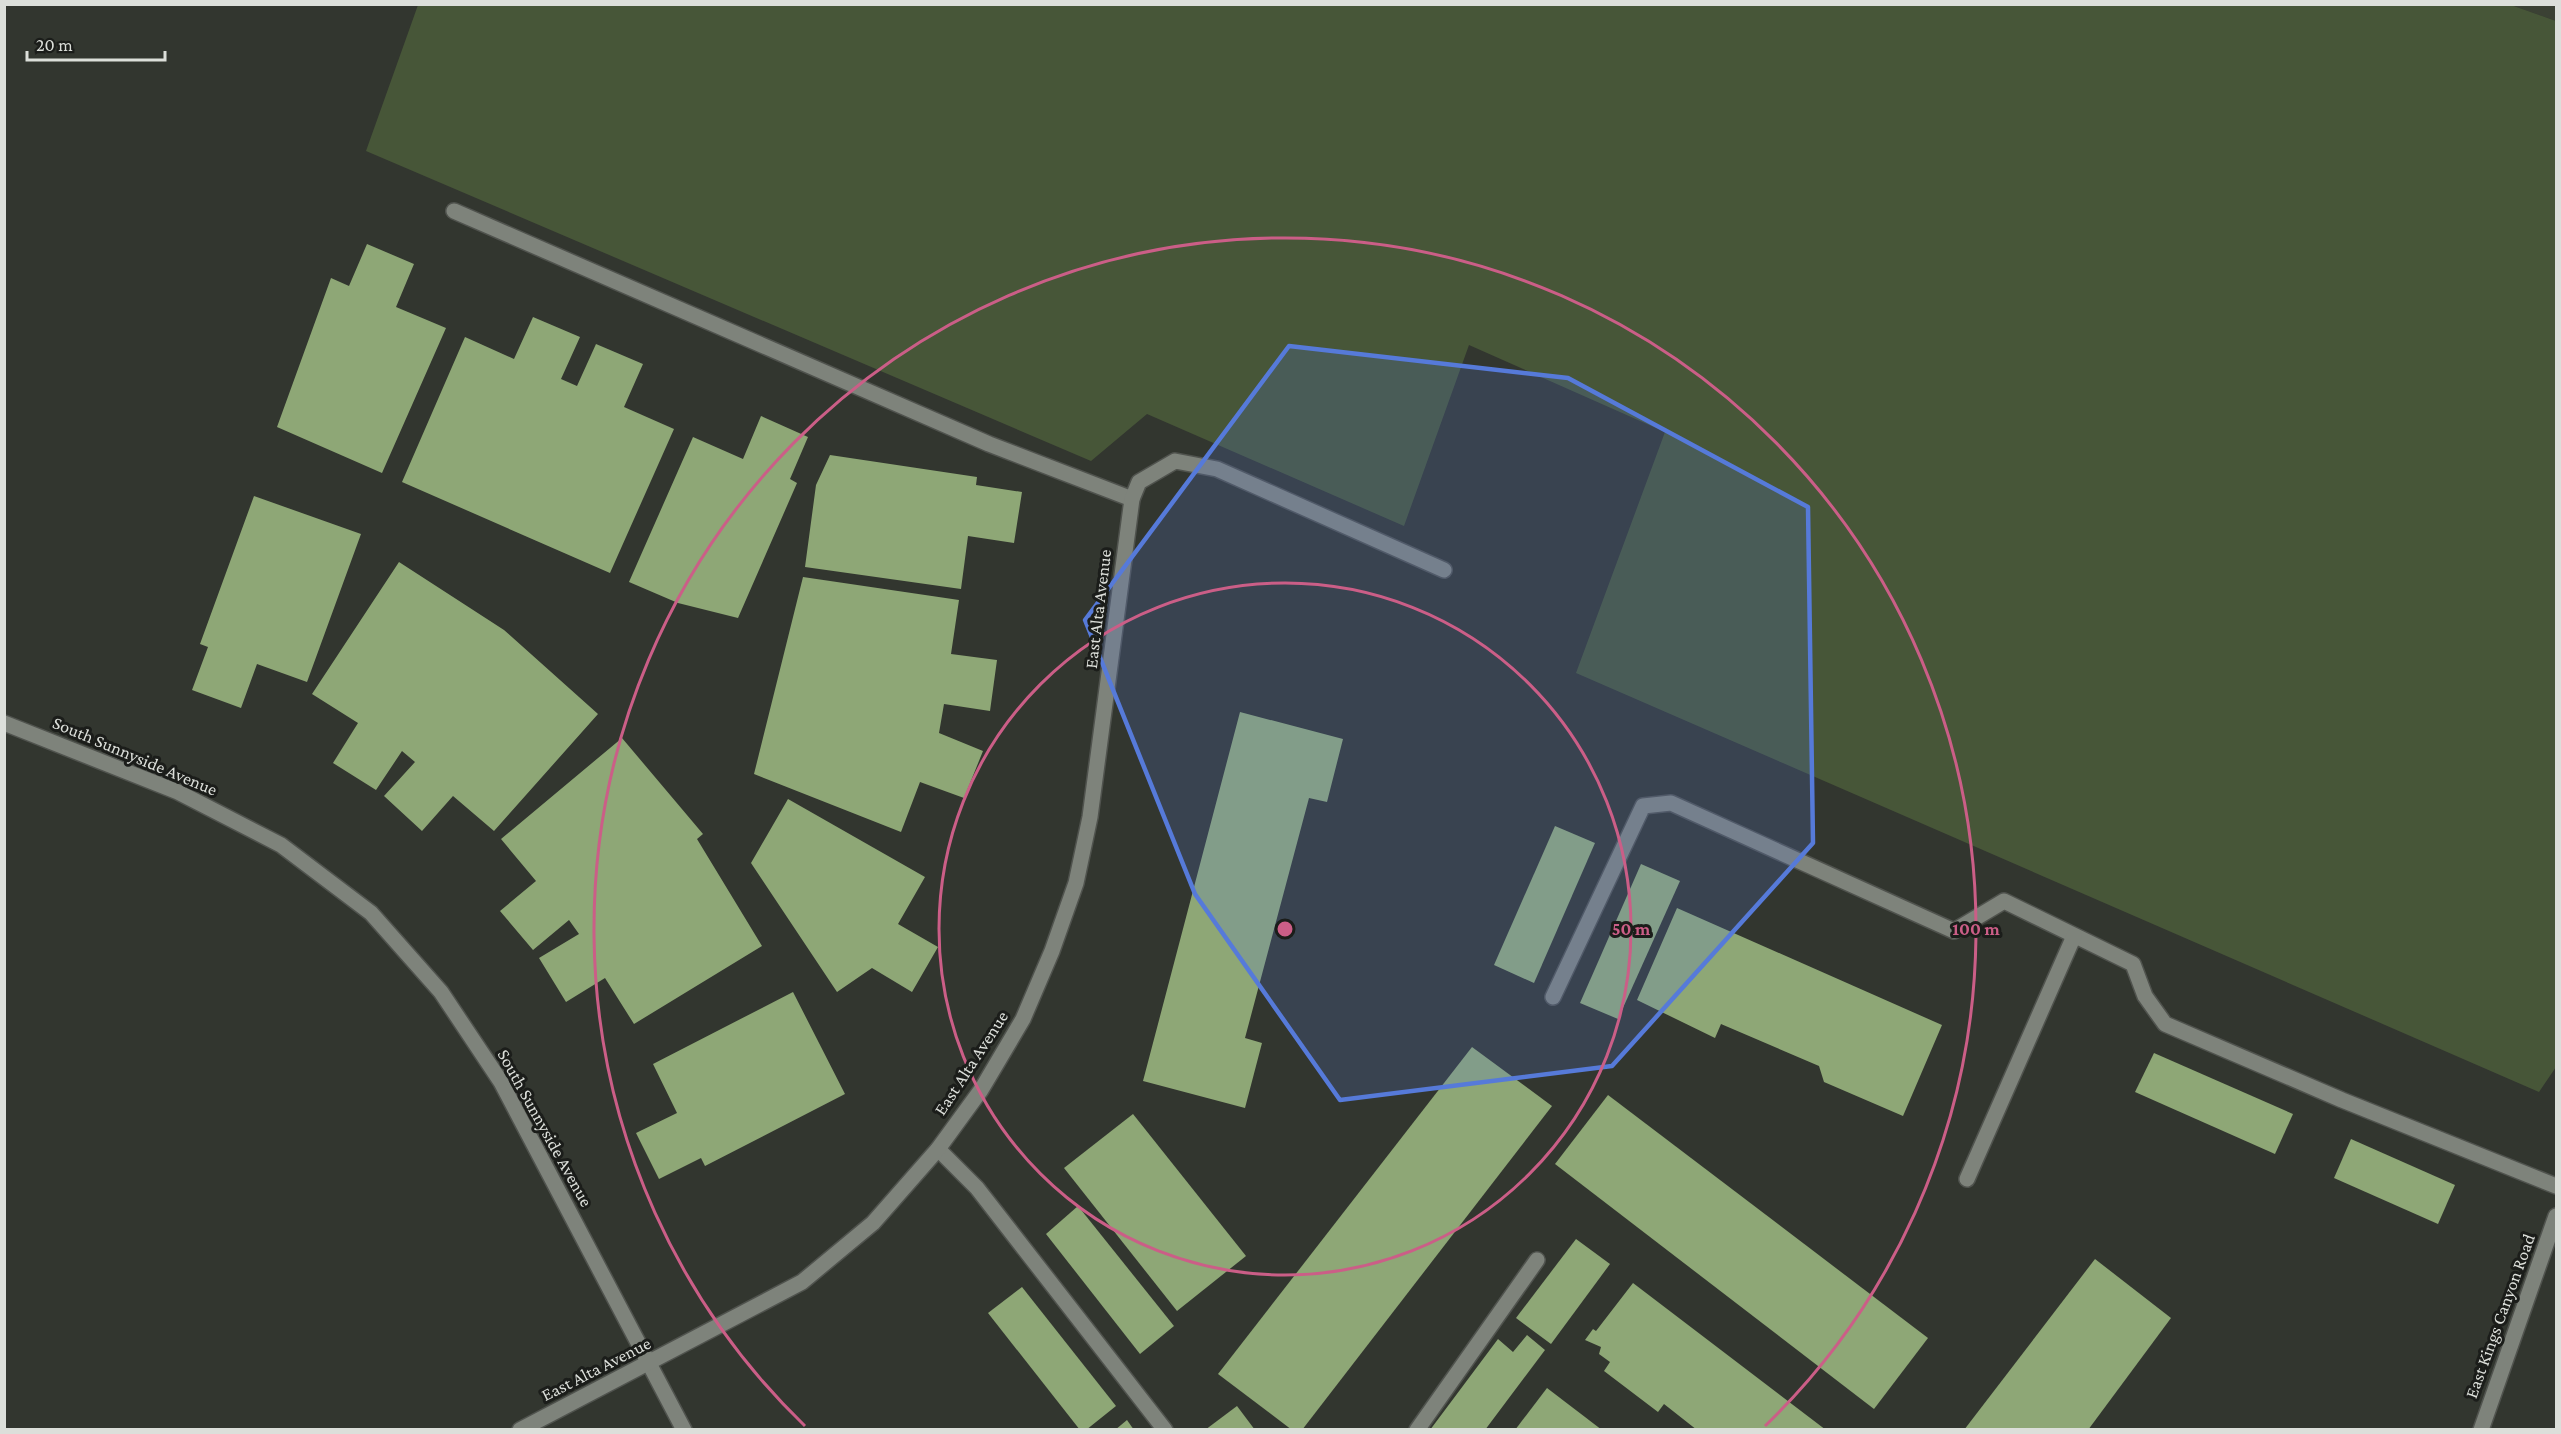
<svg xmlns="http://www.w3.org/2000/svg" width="2561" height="1434" font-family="'Crimson Pro',serif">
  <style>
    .built { fill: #3b4134 }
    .green { fill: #475638 }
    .building { fill: #8ea776 }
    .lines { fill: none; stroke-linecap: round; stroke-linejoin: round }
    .minor-casing { stroke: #50534e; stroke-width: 18 }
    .minor { stroke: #7e837b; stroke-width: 15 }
    .marked { fill: #567ad9; fill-opacity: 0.2; stroke: #567ad9; stroke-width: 4.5; stroke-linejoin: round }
    .ring { fill: none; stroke: #cb5e87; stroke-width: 3 }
    .labels { text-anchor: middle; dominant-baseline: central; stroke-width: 6; stroke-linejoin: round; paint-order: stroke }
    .street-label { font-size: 18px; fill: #dcdfda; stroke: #1b1d1a }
    .centre { fill: #cb5e87; stroke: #1b1d1a; stroke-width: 3 }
    .ring-label { font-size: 18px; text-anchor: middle; font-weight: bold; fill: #cb5e87; stroke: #1b1d1a; stroke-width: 6; stroke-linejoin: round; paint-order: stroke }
  </style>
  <rect width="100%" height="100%" fill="#32362f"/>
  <path class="built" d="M2511,5h45v16z"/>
  <path class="green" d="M2511,5l45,16v1046l-17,25 -963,-419 89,-241 -196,-87 -65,181 -257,-112 -56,47 -725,-310 52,-146z"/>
  <g class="building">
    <path d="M367,244l47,20 -18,43 50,21 -64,145 -105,-46 54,-149 18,8z"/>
    <path d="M533,317l47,20 -19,42 16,7 19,-42 47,20 -19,43 50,22 -64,144 -208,-91 63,-145 49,22z"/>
    <path d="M761,416l47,21 -18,42 7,4 -59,135 -60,-15 -49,-21 64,-145 50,22z"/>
    <path d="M830,455l147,22 -1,8 46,7 -8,51 -46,-7 -7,53 -156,-22 11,-82z"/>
    <path d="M254,496l107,38 -54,148 -50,-18 -16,44 -49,-18 16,-43 -8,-3z"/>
    <path d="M399,562l105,68 94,84 -104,117 -41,-35 -31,35 -38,-35 31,-34 -13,-11 -26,39 -43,-27 25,-40 -46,-29z"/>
    <path d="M803,577l156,23 -8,54 46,6 -7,51 -46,-7 -5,29 44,18 -19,47 -44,-16 -19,50 -147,-58z"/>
    <path d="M1240,712l103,27 -16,63 -18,-4 -64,240 17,5 -17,65 -102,-27z"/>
    <path d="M622,738l81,96 -6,5 65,107 -128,78 -29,-46 -39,24 -27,-44 40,-24 -10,-14 -36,30 -33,-39 36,-30 -35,-42z"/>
    <path d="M788,799l137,78 -27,47 40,23 -26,45 -40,-24 -35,24 -86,-129z"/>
    <path d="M1555,826l40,17 -61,140 -40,-18z"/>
    <path d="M1641,864l39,17 -62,138 -38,-16z"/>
    <path d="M1677,908l265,117 -39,91 -79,-34 -5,-16 -98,-42 -6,14 -78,-38z"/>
    <path d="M793,992l52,102 -140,72 -4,-8 -42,21 -23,-46 41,-20 -24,-49z"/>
    <path d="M1472,1047l80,59 -250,324h-10l-74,-56z"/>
    <path d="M2154,1053l139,61 -18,40 -140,-62z"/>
    <path d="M1608,1095l320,243 -54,71 -319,-245z"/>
    <path d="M1133,1114l113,142 -69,55 -113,-143z"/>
    <path d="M2351,1139l104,46 -17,39 -104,-46z"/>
    <path d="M1078,1206l96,120 -34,28 -94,-120z"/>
    <path d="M1576,1239l34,25 -59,80 -35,-26z"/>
    <path d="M2095,1259l76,59 -83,112h-124z"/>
    <path d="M1633,1283l193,147h-129l-33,-26 -6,8 -54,-41 6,-9 -11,-8 2,-7 -16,-7 8,-11 3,2z"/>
    <path d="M1022,1287l94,119 -30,24h-6l-92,-117z"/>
    <path d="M1527,1335l18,15 -60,80h-55l68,-91 15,13z"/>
    <path d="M1547,1388l55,42h-87z"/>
    <path d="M1237,1406l18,24h-50z"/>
    <path d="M1127,1420l7,10h-19z"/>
  </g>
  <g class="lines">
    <g class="minor-casing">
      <g id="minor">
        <path d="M454,211l535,233 143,55"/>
        <path d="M4,723l174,69 103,53 90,68 70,79 60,90 183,348"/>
        <path d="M1553,997l90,-191 28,-3 283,128 50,-30 129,63 12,32 20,28 177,76 214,86"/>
        <path d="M938,1149l39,39 188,242"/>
        <path d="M1967,1179l107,-243"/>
        <path d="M520,1430l282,-148 71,-59 65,-74 43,-59 42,-71 29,-68 24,-68 14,-66 42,-318 7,-17 36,-21 42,8 227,101"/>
        <path d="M1417,1430l120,-170"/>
        <path d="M2481,1430l75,-214"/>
      </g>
    </g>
    <use href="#minor" class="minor"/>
  </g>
  <path class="marked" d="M1289,346l279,32 240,129 5,336 -201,223 -272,34 -145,-206 -110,-274z"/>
  <g class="ring">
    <circle cx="1285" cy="929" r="346"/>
    <path d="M805 1426A691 691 0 1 1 1765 1426"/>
  </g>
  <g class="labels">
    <g class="street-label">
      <text transform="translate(1098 609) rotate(-83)">East Alta Avenue</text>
      <text transform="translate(135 756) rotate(23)">South Sunnyside Avenue</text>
      <text transform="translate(971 1063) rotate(-57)">East Alta Avenue</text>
      <text transform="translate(545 1128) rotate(61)">South Sunnyside Avenue</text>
      <text transform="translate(2500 1316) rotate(-70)">East Kings Canyon Road</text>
      <text transform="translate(596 1369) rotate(-27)">East Alta Avenue</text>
    </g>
  </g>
  <circle cx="1285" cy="929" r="9" class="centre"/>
  <g class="ring-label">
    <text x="1631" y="935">50 m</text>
    <text x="1976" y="935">100 m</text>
  </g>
  <rect width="2561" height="1434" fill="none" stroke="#dcdfda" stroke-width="12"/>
  <path d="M27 51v9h138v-9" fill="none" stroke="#dcdfda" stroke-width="3"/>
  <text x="36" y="51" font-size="18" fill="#dcdfda" stroke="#1b1d1a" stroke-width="4.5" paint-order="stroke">20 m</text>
</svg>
